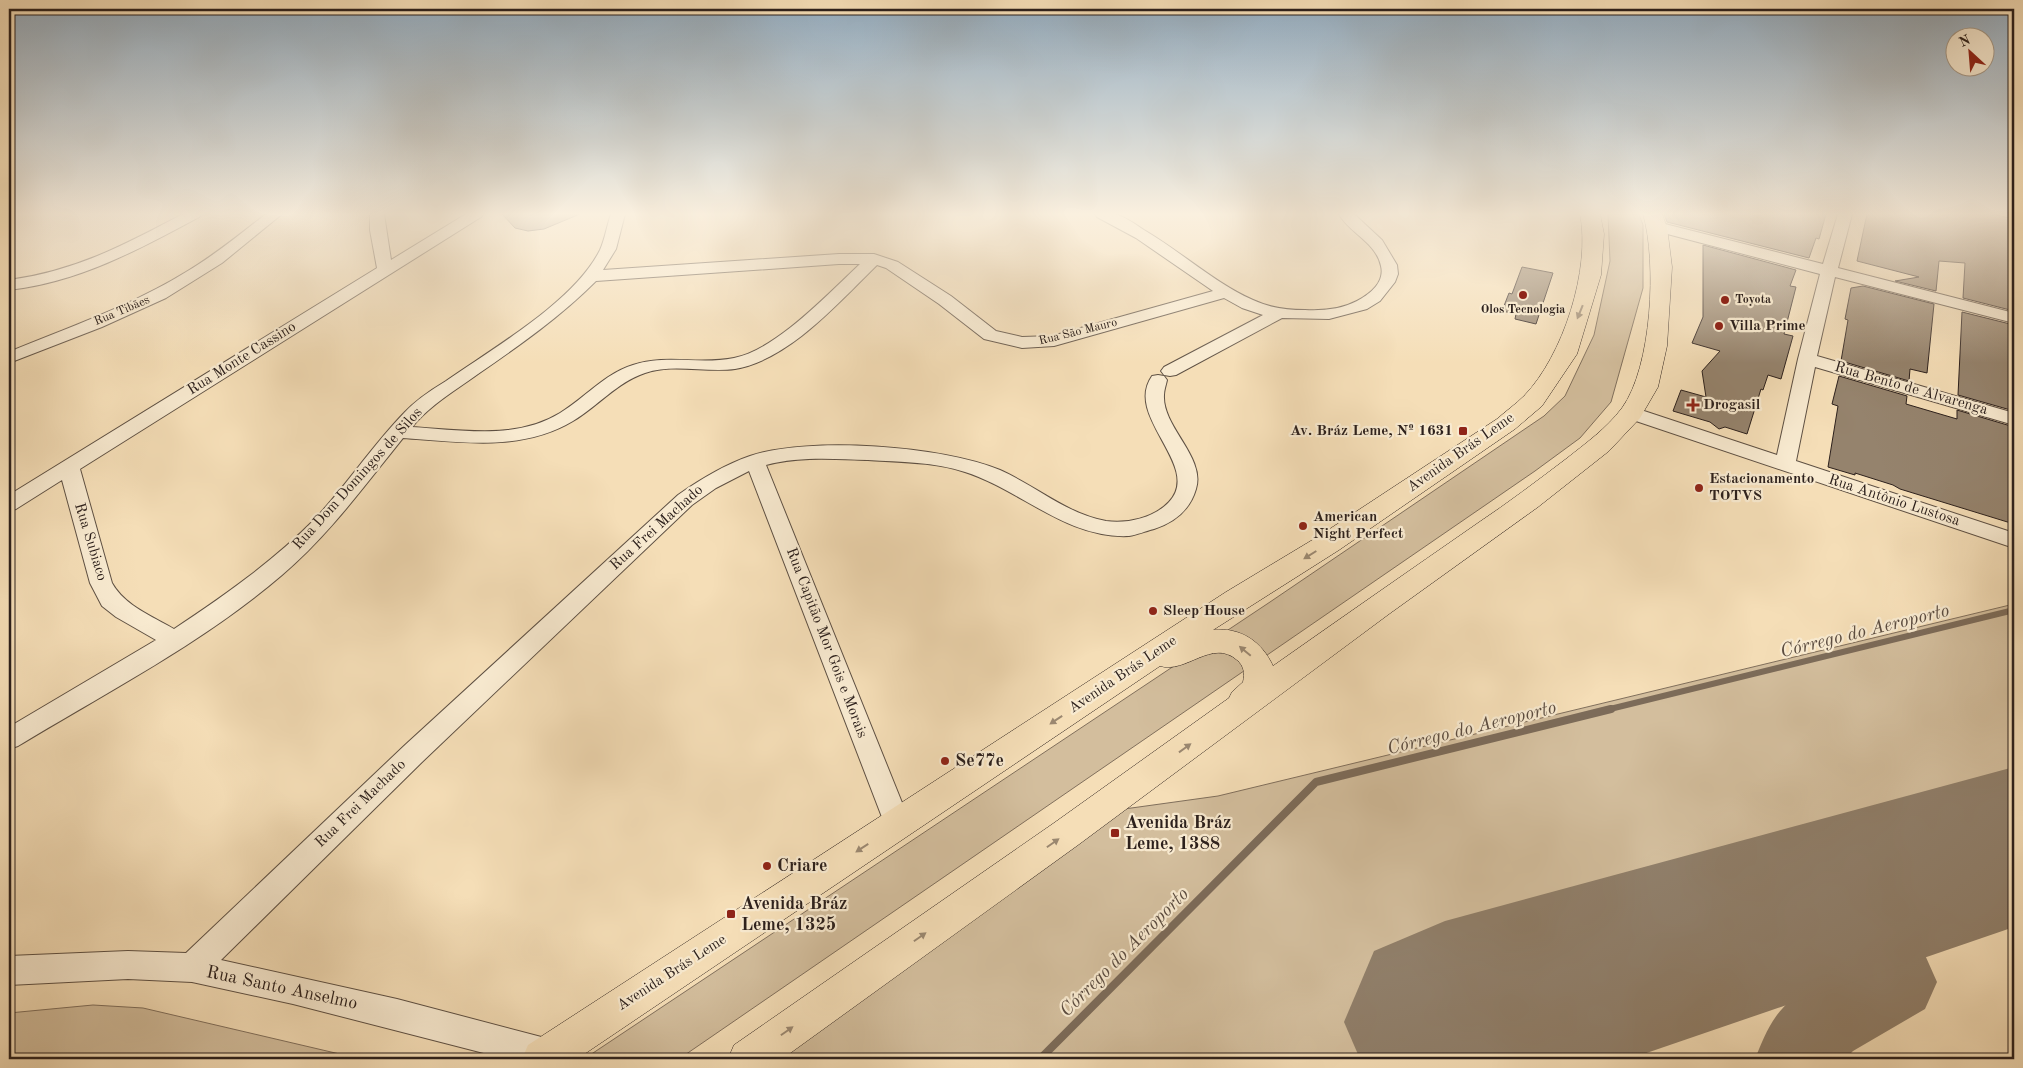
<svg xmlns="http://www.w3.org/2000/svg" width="2023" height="1068" font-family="'Old Standard TT',serif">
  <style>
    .green { fill: #d3be9d; stroke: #806f5c }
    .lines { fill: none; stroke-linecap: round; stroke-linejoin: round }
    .stream-far1 { stroke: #7c6b59; stroke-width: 6 }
    .stream { stroke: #7c6b59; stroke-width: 8 }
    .taxiway { fill: #907f6a; fill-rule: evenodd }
    .runway { fill: #907f6a; fill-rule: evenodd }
    .building { fill: #95836d; stroke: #2c201c }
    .street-casing { stroke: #5e5043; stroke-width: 2 }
    .primary-casing { stroke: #2c201c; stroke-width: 1 }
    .street { fill: #f8ead0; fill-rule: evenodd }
    .primary { fill: #f5deb7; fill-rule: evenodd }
    .oneway { fill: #9b8871 }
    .poi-dot { fill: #8f2418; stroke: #f8ead0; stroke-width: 2 }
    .labels { text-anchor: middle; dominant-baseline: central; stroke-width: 4.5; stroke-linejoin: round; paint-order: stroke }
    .far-poi-label { font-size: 12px; font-weight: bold; fill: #2c201c; stroke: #f8ead0; text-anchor: start }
    .far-street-label { font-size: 12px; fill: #2c201c; stroke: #f8ead0 }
    .poi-label { font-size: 15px; font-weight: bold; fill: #2c201c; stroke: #f8ead0; text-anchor: start }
    .street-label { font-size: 15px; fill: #2c201c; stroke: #f8ead0 }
    .near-poi-label { font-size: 18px; font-weight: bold; fill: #2c201c; stroke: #f8ead0; text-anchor: start }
    .near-street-label { font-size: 18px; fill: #2c201c; stroke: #f8ead0 }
    .near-water-label { font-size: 19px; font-style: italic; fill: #5b4c40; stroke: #f8ead0 }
  </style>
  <rect width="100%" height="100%" fill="#f5deb7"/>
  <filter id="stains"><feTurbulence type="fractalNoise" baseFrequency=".004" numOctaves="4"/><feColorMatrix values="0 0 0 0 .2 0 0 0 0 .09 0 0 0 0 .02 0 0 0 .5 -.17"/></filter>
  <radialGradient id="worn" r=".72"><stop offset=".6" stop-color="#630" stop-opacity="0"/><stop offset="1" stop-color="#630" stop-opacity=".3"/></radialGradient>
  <g class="green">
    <path d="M1608,214h31l4,11v63l-32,114 -31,36 -45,33 -856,588h-95l686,-457 274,-186 21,-20 29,-61 16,-74z"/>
    <path d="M2014,604v243l-569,175 20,37h-695l347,-249 101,-14z"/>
    <path d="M93,1005l50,3 218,51h-352v-46z"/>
  </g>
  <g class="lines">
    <path class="stream-far1" d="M1606,710l408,-100"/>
    <path class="stream" d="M1040,1059l276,-277 295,-73"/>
    <path class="taxiway" d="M1898,944l27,11 12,27 -12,27 -72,42 -8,8h-90c7,-17 14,-36 27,-50 19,-24 86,-53 116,-65z"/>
    <path class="runway" d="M2014,767v160l-385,132h-269l-16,-37 30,-71 71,-30z"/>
  </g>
  <g class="building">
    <path d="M502,214h78l-36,15 -16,2 -13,-3z"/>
    <path d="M1664,214h162l-7,25 -3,-1 -7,20 -142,-36z"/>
    <path d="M1867,214h126l21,5v92l-51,-13 2,-35 -26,-2 -3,30 -41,-10 24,-4 -62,-16z"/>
    <path d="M1703,245l93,25 -6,16 6,1 -12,47 9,2 -12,43 -13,-4 -5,15 -2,-1 -14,45 -22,-7 -6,2 -9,-7 -37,-11 8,-21 25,7 -4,-26 18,-20 -28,-8 11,-26z"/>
    <path d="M1522,267l31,6 -17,51 -21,-5 1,-5 -14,-3 7,-18 3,1z"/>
    <path d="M1863,286l71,18 -7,69 -17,-4 -1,12 -68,-20 7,-41 -3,-1 6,-31z"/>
    <path d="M1962,312l52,13v86l-56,-16z"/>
    <path d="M1839,376l68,20 -1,8 51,15v-9l57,17v97l-114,-35 -7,-4 -38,-12v2l-27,-8 10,-61 -6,-2z"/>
  </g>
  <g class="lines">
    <g class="street-casing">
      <g id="street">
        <path d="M183,214h18l-2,3c-61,33 -120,65 -190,73v-10c67,-9 115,-35 174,-66z"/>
        <path d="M266,214h16l-60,49 -56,35 -64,29 -93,36v-11c60,-25 122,-46 177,-80 29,-17 54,-38 80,-58z"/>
        <path d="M370,214h14l7,46 75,-46h17l-2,3 -401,252 32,114c13,23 40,33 62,46 50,-33 98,-67 140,-109 32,-34 58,-74 90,-107 12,-13 27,-23 42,-32 47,-33 128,-79 154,-131 5,-11 7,-25 11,-36h14l-9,35 -13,21 236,-16h35l24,8 53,34 45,35 26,6 30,-1 161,-45 -77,-53 -39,-21 -2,-3c6,0 13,-2 19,0 10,2 21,10 30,16 36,21 72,54 109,70 17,8 34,10 52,10 17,1 37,-1 52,-9 13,-7 28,-19 24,-35 -5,-24 -32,-33 -42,-52h15l28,26 15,25 1,9 -3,8 -15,19 -13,8 -38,10 -47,-1 -106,57 -6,1 -6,-1 -3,-4 3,-4 99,-52 -21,-7 -18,-10 -170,48 -32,2 -38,-9 -45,-35 -53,-36 -9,-3c-38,37 -88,95 -142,104 -29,4 -62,-6 -90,4 -29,10 -47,33 -72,48 -51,31 -114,21 -170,17 -38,47 -74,97 -121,137 -79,68 -175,117 -264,171l-9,3v-22l147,-87 -40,-23 -14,-11 -12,-23 -28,-103 -46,29 -7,2v-16l368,-227 -7,-38zM839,264h21c-31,29 -84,86 -126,94 -34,7 -68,-4 -101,7 -29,9 -48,33 -73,48 -44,27 -99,17 -148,14 18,-22 44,-37 66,-53 42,-29 82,-57 118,-93z"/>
        <path d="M1838,214h14l-14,54 176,45v10l-179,-46 -18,79 197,57v12l-199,-58 -19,94 218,72v15l-390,-131 -2,-4 2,-4 7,-2 7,2 139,46 21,-96 22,-85 -168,-44 -3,-3 3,-3 5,-2 166,42z"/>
        <path d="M1158,375l6,1 3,4c-1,5 -3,10 -3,15 -2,32 42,62 32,94 -6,21 -21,33 -42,40 -8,2 -17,6 -25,7 -62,3 -108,-46 -164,-64 -30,-10 -65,-10 -97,-12 -33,-1 -69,-4 -102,5l145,360 -3,8 -10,4 -10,-4 -3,-8 -136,-354 -33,17 -24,17 -270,257 -201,198 176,39 152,40 11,5 5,11 -2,4h-56l-214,-55 -101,-22 -64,-3 -119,6v-29l119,-5 58,2 218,-207 274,-251c23,-16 46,-30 72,-39 59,-20 193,-10 250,14 36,16 67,44 106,51 21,3 48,-3 63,-19 34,-36 -46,-85 -17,-126z"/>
      </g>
    </g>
    <g class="primary-casing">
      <path id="primary" d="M1580,214h20l4,20 -3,41 -24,79 -35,52 -27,23 -176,121 -126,80c28,-3 49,12 60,36 68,-48 136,-95 205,-143 30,-20 59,-42 88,-64 19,-15 41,-31 56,-51 30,-41 35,-146 21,-194h19l5,13 5,40 -5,79 -9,41 -18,31 -31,33 -71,56 -149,107 -311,231 -296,214h-54l6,-14 320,-222 175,-125 3,-6 11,-10c2,-9 1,-16 -6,-22 -25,-22 -51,14 -77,6l-583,393h-55l6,-14 698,-453 93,-56 178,-117c9,-8 19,-15 27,-23 39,-40 67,-127 56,-182z"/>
    </g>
    <use href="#street" class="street"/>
    <use href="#primary" class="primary"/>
  </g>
  <defs><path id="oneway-solid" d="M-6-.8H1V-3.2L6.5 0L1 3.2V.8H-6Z" transform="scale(1.25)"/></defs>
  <g class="oneway">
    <use href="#oneway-solid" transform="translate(1580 312) rotate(112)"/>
    <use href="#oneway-solid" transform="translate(1310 555) rotate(148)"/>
    <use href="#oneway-solid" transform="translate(1245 651) rotate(-140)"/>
    <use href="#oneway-solid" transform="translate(1056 720) rotate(146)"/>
    <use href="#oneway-solid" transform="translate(1185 748) rotate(-36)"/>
    <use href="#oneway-solid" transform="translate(1053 843) rotate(-35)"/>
    <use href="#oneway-solid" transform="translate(862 848) rotate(147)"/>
    <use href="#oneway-solid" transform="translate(920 937) rotate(-35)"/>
    <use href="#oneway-solid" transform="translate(787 1031) rotate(-35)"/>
  </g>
  <linearGradient id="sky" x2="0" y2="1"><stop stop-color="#92abbf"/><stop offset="0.59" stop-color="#faf0df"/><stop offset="1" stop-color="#faf0df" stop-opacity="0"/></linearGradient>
  <rect width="2023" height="363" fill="url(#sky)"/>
  <g class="poi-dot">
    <circle cx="1523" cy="295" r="5"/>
    <circle cx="1725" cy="300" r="5"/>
    <circle cx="1719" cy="326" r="5"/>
    <path d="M1690.5 397.5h5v5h5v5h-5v5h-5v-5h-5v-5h5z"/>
    <rect x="1458" y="426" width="10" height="10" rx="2.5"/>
    <circle cx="1699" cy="488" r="5"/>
    <circle cx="1303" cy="526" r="5"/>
    <circle cx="1153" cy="611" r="5"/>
    <circle cx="945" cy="761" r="5"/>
    <rect x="1110" y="828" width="10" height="10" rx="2.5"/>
    <circle cx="767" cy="866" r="5"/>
    <rect x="726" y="909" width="10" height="10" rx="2.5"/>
  </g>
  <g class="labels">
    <g class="far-poi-label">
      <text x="1735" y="300">Toyota</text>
      <text x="1523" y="310" text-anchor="middle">Olos Tecnologia</text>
    </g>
    <g class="far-street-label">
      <text transform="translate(122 311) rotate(-23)">Rua Tibães</text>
      <text transform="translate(1078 332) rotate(-14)">Rua São Mauro</text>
    </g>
    <g class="poi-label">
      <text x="1729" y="326">Villa Prime</text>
      <text x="1703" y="405">Drogasil</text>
      <text x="1453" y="431" text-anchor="end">Av. Bráz Leme, Nº 1631</text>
      <text x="1709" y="479">Estacionamento<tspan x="1709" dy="17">TOTVS</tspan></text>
      <text x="1313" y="517">American<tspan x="1313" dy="17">Night Perfect</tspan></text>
      <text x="1163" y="611">Sleep House</text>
    </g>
    <g class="street-label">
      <text transform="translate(242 359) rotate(-32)">Rua Monte Cassino</text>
      <text transform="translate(1911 389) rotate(16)">Rua Bento de Alvarenga</text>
      <text transform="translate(1461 453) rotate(-35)">Avenida Brás Leme</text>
      <text transform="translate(358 479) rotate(-48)">Rua Dom Domingos de Silos</text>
      <text transform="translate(1894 501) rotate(18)">Rua Antônio Lustosa</text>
      <text transform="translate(657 528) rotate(-42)">Rua Frei Machado</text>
      <text transform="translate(90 542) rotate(73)">Rua Subiaco</text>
      <text transform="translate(826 643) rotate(69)">Rua Capitão Mor Gois e Morais</text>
      <text transform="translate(1123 675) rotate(-34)">Avenida Brás Leme</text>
      <text transform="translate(361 804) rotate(-44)">Rua Frei Machado</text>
      <text transform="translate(672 973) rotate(-33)">Avenida Brás Leme</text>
    </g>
    <g class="near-poi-label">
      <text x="955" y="761">Se77e</text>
      <text x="1125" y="823">Avenida Bráz<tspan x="1125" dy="21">Leme, 1388</tspan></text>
      <text x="777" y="866">Criare</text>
      <text x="741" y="904">Avenida Bráz<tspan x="741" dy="21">Leme, 1325</tspan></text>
    </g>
    <g class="near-street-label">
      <text transform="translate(282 988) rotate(12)">Rua Santo Anselmo</text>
    </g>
    <g class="near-water-label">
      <text transform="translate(1865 632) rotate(-14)">Córrego do Aeroporto</text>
      <text transform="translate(1472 729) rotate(-14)">Córrego do Aeroporto</text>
      <text transform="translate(1125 953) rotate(-45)">Córrego do Aeroporto</text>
    </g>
  </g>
  <rect width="2023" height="1068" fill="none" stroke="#f5deb7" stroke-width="30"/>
  <rect x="10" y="10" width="2003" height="1048" fill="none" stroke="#2c201c" stroke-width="2.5"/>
  <rect x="15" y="15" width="1993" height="1038" fill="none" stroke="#2c201c"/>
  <g transform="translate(1970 52) rotate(334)"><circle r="24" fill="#f8ead0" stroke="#a69988"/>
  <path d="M0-4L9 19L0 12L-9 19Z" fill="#8f2418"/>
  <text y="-8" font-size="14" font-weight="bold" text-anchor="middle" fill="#2c201c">N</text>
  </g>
  <rect width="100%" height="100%" filter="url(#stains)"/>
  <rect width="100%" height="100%" fill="url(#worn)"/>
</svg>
